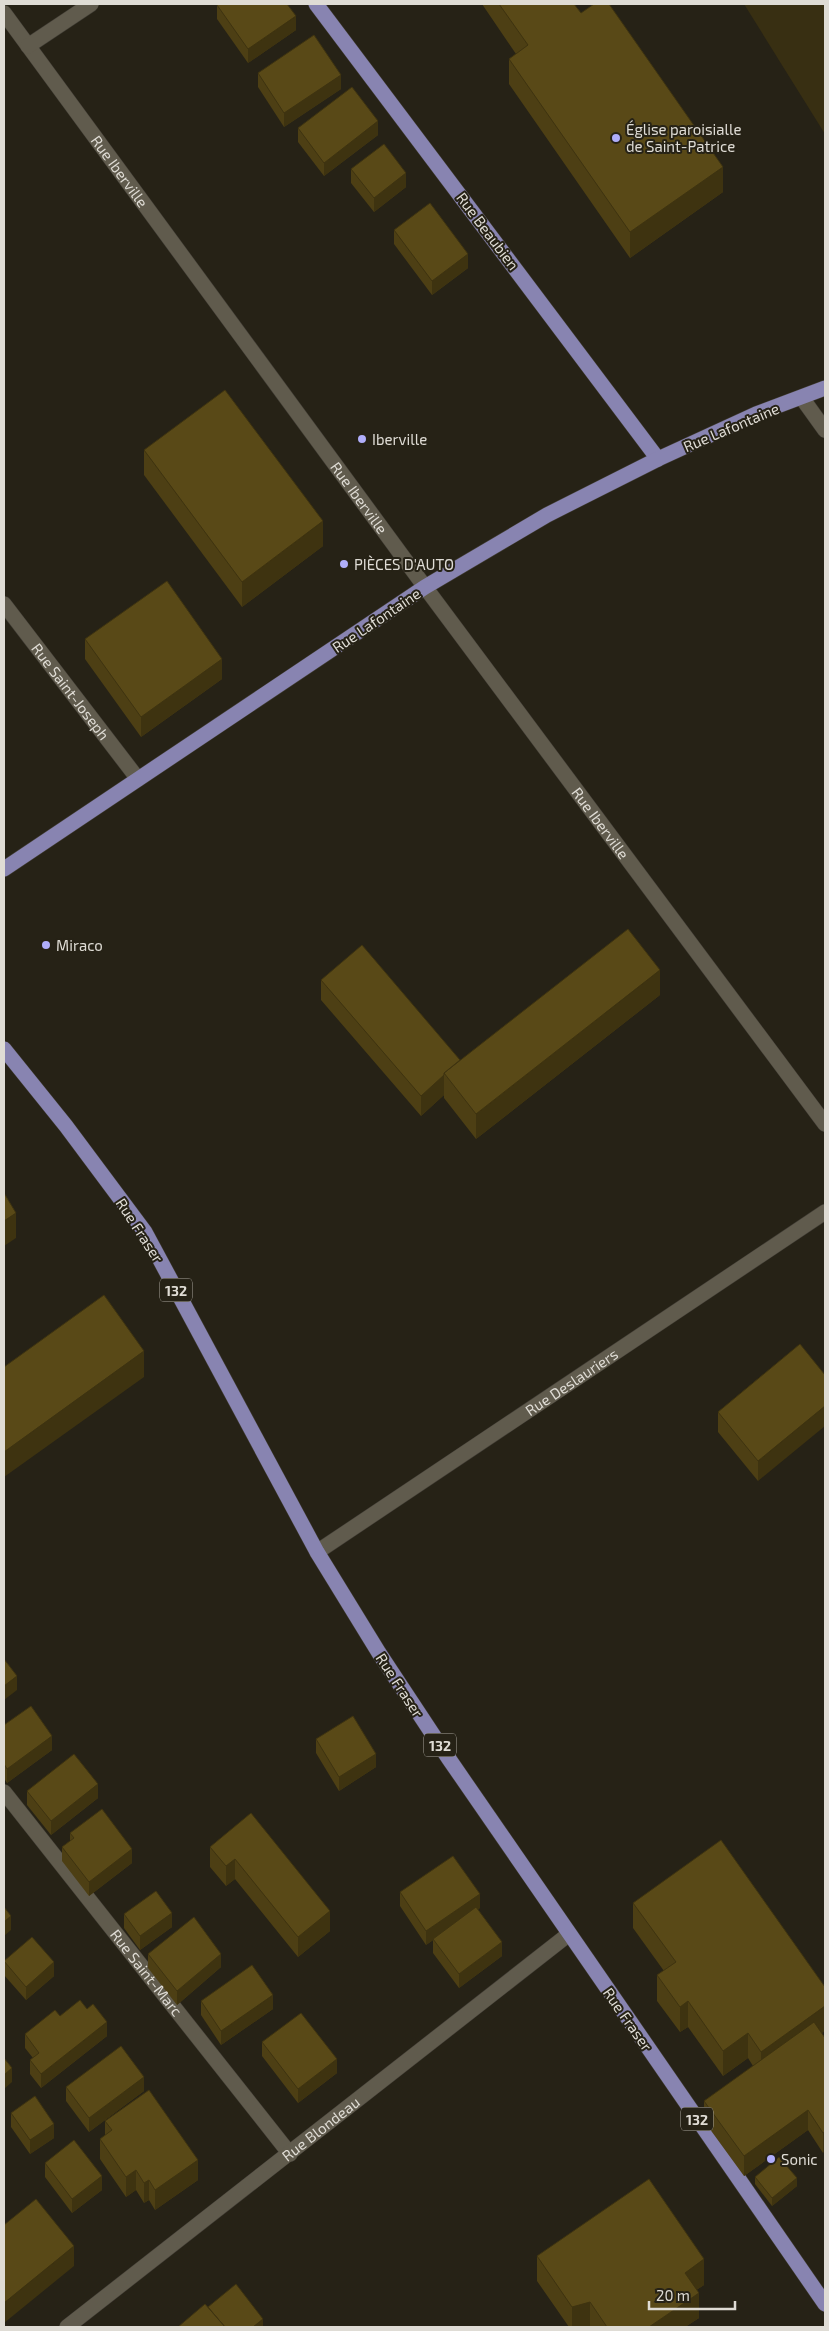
<svg xmlns="http://www.w3.org/2000/svg" width="829" height="2331" font-family="'Exo 2',sans-serif">
  <style>
    .green { fill: #382f12 }
    .lines { fill: none; stroke-linecap: round; stroke-linejoin: round }
    .minor-casing { stroke: #413d35; stroke-width: 16 }
    .major-casing { stroke: #413d35; stroke-width: 16 }
    .minor { stroke: #605b4d; stroke-width: 15 }
    .major { stroke: #8884b1; stroke-width: 15 }
    .wall { fill: #4d3f14 }
    .shaded-wall { fill: #3e3310 }
    .building { fill: #594917; stroke: #3e3310 }
    .poi-dot { fill: #b0aefa; stroke: #262216; stroke-width: 2 }
    .labels { text-anchor: middle; dominant-baseline: central; stroke-width: 4; stroke-linejoin: round; paint-order: stroke }
    .shield { fill: #262216; stroke: #a8a49c; stroke-width: 1 }
    .shield-label { font-size: 14px; font-weight: bold; fill: #dfdcd5 }
    .poi-label { font-size: 15px; fill: #dfdcd5; stroke: #262216; text-anchor: start }
    .street-label { font-size: 15px; fill: #dfdcd5; stroke: #262216 }
  </style>
  <rect width="100%" height="100%" fill="#262216"/>
  <path class="green" d="M744,4h81v130z"/>
  <g class="lines">
    <g class="minor-casing">
      <g id="minor">
        <path id="s1" d="M4,13l421,574 400,537"/>
        <path d="M28,46l63,-42"/>
        <path d="M802,398l23,32"/>
        <path id="s2" d="M4,604l134,175"/>
        <path id="s3" d="M317,1552l508,-340"/>
        <path id="s4" d="M4,1792l286,362"/>
        <path id="s5" d="M67,2327l502,-393"/>
      </g>
    </g>
    <g class="major-casing">
      <g id="major">
        <path d="M316,4l342,455"/>
        <path d="M4,869l421,-282 122,-72 111,-56 98,-45 69,-26"/>
        <path d="M4,1049l62,77 79,106 172,320 62,101 70,106 376,545"/>
      </g>
    </g>
    <use href="#minor" class="minor"/>
    <use href="#major" class="major"/>
  </g>
  <g class="wall">
    <path d="M482,4h92l7,9 142,179 -93,66 -121,-174v-25l7,-5z"/>
    <path d="M217,5l79,25 -48,33 -31,-44z"/>
    <path d="M258,73l83,16 -57,38 -26,-40z"/>
    <path d="M298,128l80,7 -54,41 -26,-34z"/>
    <path d="M351,169l55,18 -32,25 -23,-29z"/>
    <path d="M394,230l74,38 -36,27 -38,-51z"/>
    <path d="M144,450l179,96 -81,61 -98,-132z"/>
    <path d="M85,639l137,40 -81,58 -56,-78z"/>
    <path d="M321,980l139,80 200,-65 -184,144 -32,-41v-3l-23,21 -100,-116z"/>
    <path d="M800,1344l-42,137 -40,-49v-20z"/>
    <path d="M4,1725l48,25 -45,33 -3,-5z"/>
    <path d="M316,1739l60,28 -37,24 -23,-38z"/>
    <path d="M27,1791l71,7 -47,37 -24,-30z"/>
    <path d="M251,1813l79,118 -32,26 -63,-78 -9,7 -16,-19v-20z"/>
    <path d="M70,1833l62,30 -43,33 -27,-35v-14l8,-6z"/>
    <path d="M400,1892l80,16 -2,1 24,47 -43,32 -26,-35v-13l-7,5 -26,-39z"/>
    <path d="M633,1903l189,130 3,5 -2,115 -15,-23 -64,46 -40,-55v-20l49,-35 -5,-8 -25,18 -35,-49 -8,5 -23,-31v-26l7,-4 -31,-43z"/>
    <path d="M124,1914l48,13 -32,23 -16,-22z"/>
    <path d="M825,1915v17l-1,-2v-14z"/>
    <path d="M148,1954l73,13 -44,38 -29,-37z"/>
    <path d="M4,1961l50,15 -28,24 -22,-25z"/>
    <path d="M201,2001l72,8 -52,36 -20,-30z"/>
    <path d="M60,2016l47,20 -66,52 -11,-14v-14l3,-2 -8,-10v-14z"/>
    <path d="M262,2042l75,31 -39,30 -36,-47z"/>
    <path d="M66,2087l78,4 -55,41 -23,-31z"/>
    <path d="M11,2113l43,25 -24,16 -19,-27z"/>
    <path d="M105,2121l93,59 -43,30 -6,-10 -5,3 -8,-13 -10,7 -26,-38v-20l5,-4z"/>
    <path d="M45,2163l57,27 -30,23 -27,-36z"/>
    <path d="M755,2177l42,9 -25,20 -17,-22z"/>
    <path d="M537,2256l167,29 -8,5 3,28 -14,9h-116l-32,-46z"/>
  </g>
  <g class="shaded-wall">
    <path d="M296,16v14l-48,33v-14z"/>
    <path d="M341,75v14l-57,38v-14z"/>
    <path d="M378,121v14l-54,41v-13z"/>
    <path d="M723,167v25l-93,66v-26z"/>
    <path d="M406,173v14l-32,25v-14z"/>
    <path d="M468,254v14l-36,27v-14z"/>
    <path d="M323,521v25l-81,61v-25z"/>
    <path d="M222,659v20l-81,58v-20z"/>
    <path d="M660,970v25l-184,144v-25z"/>
    <path d="M444,1075v20l-23,21v-20z"/>
    <path d="M16,1213v25l-12,8v-25z"/>
    <path d="M144,1351v26l-140,100v-25z"/>
    <path d="M825,1406v20l-67,55v-20z"/>
    <path d="M17,1676v14l-13,10v-14z"/>
    <path d="M52,1736v14l-45,33v-14z"/>
    <path d="M376,1754v13l-37,24v-14z"/>
    <path d="M98,1784v14l-47,37v-14z"/>
    <path d="M132,1849v14l-43,33v-14z"/>
    <path d="M235,1859v20l-9,7v-20z"/>
    <path d="M480,1894v14l-54,37v-14z"/>
    <path d="M330,1911v20l-32,26v-20z"/>
    <path d="M172,1913v14l-32,23v-14z"/>
    <path d="M11,1916v14l-7,6v-14z"/>
    <path d="M502,1942v14l-43,32v-14z"/>
    <path d="M221,1954v13l-44,38v-14z"/>
    <path d="M54,1962v14l-28,24v-13z"/>
    <path d="M273,1995v14l-52,36v-14z"/>
    <path d="M688,2001v26l-8,5v-25z"/>
    <path d="M825,2006v25l-64,46v-25z"/>
    <path d="M107,2022v14l-66,52v-14z"/>
    <path d="M748,2033v25l-25,18v-25z"/>
    <path d="M337,2059v14l-39,30v-14z"/>
    <path d="M12,2068v14l-8,7v-14z"/>
    <path d="M144,2077v14l-55,41v-14z"/>
    <path d="M808,2110v20l-64,46v-20z"/>
    <path d="M54,2124v14l-24,16v-14z"/>
    <path d="M825,2131v20l-2,2v-20z"/>
    <path d="M198,2160v20l-43,30v-20z"/>
    <path d="M136,2170v20l-10,7v-20z"/>
    <path d="M102,2176v14l-30,23v-14z"/>
    <path d="M797,2178v8l-25,20v-8z"/>
    <path d="M149,2180v20l-5,3v-20z"/>
    <path d="M74,2246v20l-70,57v-20z"/>
    <path d="M704,2259v26l-19,13v-25z"/>
    <path d="M699,2293v25l-14,9h-36z"/>
    <path d="M590,2302v25h-18v-20z"/>
    <path d="M263,2319v8h-10z"/>
  </g>
  <g class="building">
    <path d="M219,4h68l9,12 -48,33 -31,-44z"/>
    <path d="M499,4h75l7,9 13,-9h15l114,163 -93,65 -121,-173 19,-14z"/>
    <path d="M314,35l27,40 -57,38 -26,-40z"/>
    <path d="M352,87l26,34 -54,42 -26,-35z"/>
    <path d="M384,144l22,29 -32,25 -23,-29z"/>
    <path d="M430,203l38,51 -36,27 -38,-51z"/>
    <path d="M225,390l98,131 -81,61 -98,-132z"/>
    <path d="M167,581l55,78 -81,58 -56,-78z"/>
    <path d="M628,929l32,41 -184,144 -32,-41z"/>
    <path d="M362,945l98,115 -16,13v2l-23,21 -100,-116z"/>
    <path d="M4,1193l12,20 -12,8z"/>
    <path d="M104,1295l40,56 -140,101v-85z"/>
    <path d="M800,1344l25,31v31l-67,55 -40,-49z"/>
    <path d="M4,1659l13,17 -13,10z"/>
    <path d="M31,1706l21,30 -45,33 -3,-5v-39z"/>
    <path d="M353,1716l23,38 -37,23 -23,-38z"/>
    <path d="M74,1754l24,30 -47,37 -24,-30z"/>
    <path d="M102,1809l30,40 -43,33 -27,-35 12,-9 -4,-5z"/>
    <path d="M251,1813l79,98 -32,26 -63,-78 -9,7 -16,-19z"/>
    <path d="M721,1840l104,147v19l-64,46 -13,-19 -25,18 -35,-50 -8,6 -23,-32 19,-13 -43,-59z"/>
    <path d="M453,1856l27,38 -54,37 -26,-39z"/>
    <path d="M156,1891l16,22 -32,23 -16,-22z"/>
    <path d="M4,1907l7,9 -7,6z"/>
    <path d="M476,1907l26,35 -43,32 -26,-35z"/>
    <path d="M194,1917l27,37 -44,37 -29,-37z"/>
    <path d="M32,1937l22,25 -28,25 -22,-26z"/>
    <path d="M252,1965l21,30 -52,36 -20,-30z"/>
    <path d="M80,2000l7,9 6,-5 14,18 -66,52 -11,-14 9,-7 -14,-19 30,-24 5,6z"/>
    <path d="M301,2013l36,46 -39,30 -36,-47z"/>
    <path d="M814,2022l11,16v93l-2,2 -15,-23 -64,46 -40,-55z"/>
    <path d="M121,2046l23,31 -55,41 -23,-31z"/>
    <path d="M4,2058l8,10 -8,7z"/>
    <path d="M149,2090l49,70 -43,30 -6,-10 -5,3 -8,-13 -10,7 -26,-38 12,-9 -7,-9z"/>
    <path d="M35,2096l19,28 -24,16 -19,-27z"/>
    <path d="M74,2140l28,36 -30,23 -27,-36z"/>
    <path d="M779,2157l18,21 -25,20 -17,-21z"/>
    <path d="M649,2179l55,80 -19,14 14,20 -50,34h-42l-17,-25 -18,5 -35,-51z"/>
    <path d="M36,2199l38,47 -70,57v-78z"/>
    <path d="M236,2284l27,35 -10,8h-28l-17,-20z"/>
    <path d="M205,2304l20,23h-47z"/>
  </g>
  <g class="poi-dot">
    <circle cx="616" cy="138" r="5"/>
    <circle cx="362" cy="439" r="5"/>
    <circle cx="344" cy="564" r="5"/>
    <circle cx="46" cy="945" r="5"/>
    <circle cx="771" cy="2159" r="5"/>
  </g>
  <g class="labels">
    <g class="shield">
      <rect x="160" y="1278.5" width="32" height="23" rx="4"/>
      <rect x="424" y="1733.5" width="32" height="23" rx="4"/>
      <rect x="681" y="2107.5" width="32" height="23" rx="4"/>
    </g>
    <g class="shield-label">
      <text x="176" y="1290">132</text>
      <text x="440" y="1745">132</text>
      <text x="697" y="2119">132</text>
    </g>
    <g class="poi-label">
      <text x="626" y="129">Église paroisialle<tspan x="626" dy="17">de Saint-Patrice</tspan></text>
      <text x="372" y="439">Iberville</text>
      <text x="354" y="564">PIÈCES D'AUTO</text>
      <text x="56" y="945">Miraco</text>
      <text x="781" y="2159">Sonic</text>
    </g>
    <g class="street-label">
      <text stroke="none"><textPath href="#s1" startOffset="196">Rue Iberville</textPath></text>
      <text transform="translate(488 231) rotate(53)">Rue Beaubien</text>
      <text transform="translate(731 427) rotate(-23)">Rue Lafontaine</text>
      <text stroke="none"><textPath href="#s1" startOffset="601">Rue Iberville</textPath></text>
      <text transform="translate(376 620) rotate(-34)">Rue Lafontaine</text>
      <text stroke="none"><textPath href="#s2" startOffset="110">Rue Saint-Joseph</textPath></text>
      <text stroke="none"><textPath href="#s1" startOffset="1006">Rue Iberville</textPath></text>
      <text transform="translate(140 1230) rotate(57)">Rue Fraser</text>
      <text stroke="none"><textPath href="#s3" startOffset="306">Rue Deslauriers</textPath></text>
      <text transform="translate(400 1685) rotate(57)">Rue Fraser</text>
      <text stroke="none"><textPath href="#s4" startOffset="230">Rue Saint-Marc</textPath></text>
      <text transform="translate(628 2019) rotate(55)">Rue Fraser</text>
      <text stroke="none"><textPath href="#s5" startOffset="322">Rue Blondeau</textPath></text>
    </g>
  </g>
  <rect width="829" height="2331" fill="none" stroke="#dfdcd5" stroke-width="10"/>
  <path d="M649 2301v8h86v-8" fill="none" stroke="#dfdcd5" stroke-width="2.5"/>
  <text x="656" y="2301" font-size="15" fill="#dfdcd5" stroke="#262216" stroke-width="4" paint-order="stroke">20 m</text>
</svg>
